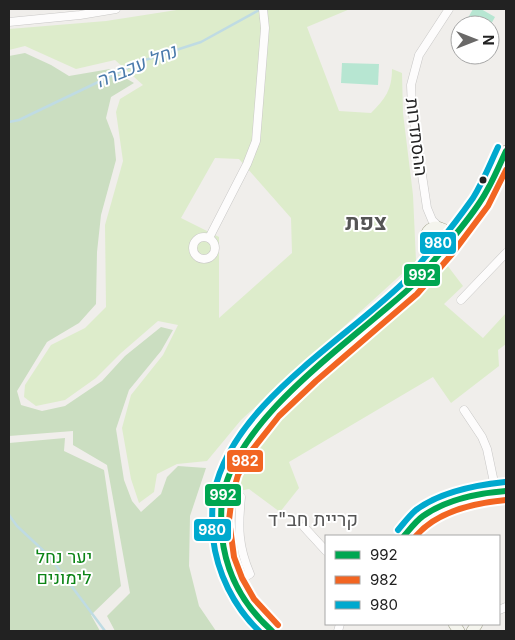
<svg xmlns="http://www.w3.org/2000/svg" width="515" height="640" font-family="Inter,Heebo,sans-serif">
  <style>
    .grass { fill: #ddeccb; fill-rule: evenodd }
    .forest { fill: #cbdec1 }
    .park { fill: #daf5da }
    .pitch { fill: #b7e6d2 }
    .lines { fill: none; stroke-linecap: round; stroke-linejoin: round }
    .stream { stroke: #bfdbe3; stroke-width: 2.5 }
    .street-casing { stroke: #c9c8c7; stroke-width: 9 }
    .secondary-casing { stroke: #999a82; stroke-width: 12 }
    .street { stroke: #fdfcfc; stroke-width: 8 }
    .secondary { stroke: #f4f4ed; stroke-width: 11 }
    .bus-1-casing { stroke: #fff; stroke-width: 10 }
    .bus-2-casing { stroke: #fff; stroke-width: 10 }
    .bus-3-casing { stroke: #fff; stroke-width: 10 }
    .bus-1 { stroke: #00a651; stroke-width: 6 }
    .bus-2 { stroke: #f26522; stroke-width: 6 }
    .bus-3 { stroke: #00a9ce; stroke-width: 6 }
    .bus-dot { fill: #222; stroke: #fff; stroke-width: 2 }
    .labels { text-anchor: middle; dominant-baseline: central; stroke-width: 4; stroke-linejoin: round; paint-order: stroke }
    .street-label { font-size: 18px; fill: #222; stroke: #fff }
    .park-label { font-size: 18px; fill: #0c8416; stroke: #fff }
    .water-label { font-size: 19px; font-style: italic; fill: #4a7aab; stroke: #fff }
    .neighbourhood-label { font-size: 19px; fill: #555; stroke: #fff }
    .district-label { font-size: 22px; font-weight: bold; fill: #555; stroke: #fff }
    .line-badge { stroke: #fff; stroke-width: 2 }
    .badge-label { font-size: 14px; text-anchor: middle; font-weight: bold; fill: #fff }
  </style>
  <rect width="100%" height="100%" fill="#f0eeeb"/>
  <g class="grass">
    <path d="M183,9h167l-43,18 32,84 32,2c14,-14 21,-23 21,-44l10,4 1,40 10,82 3,66 -175,159 -34,41 -30,3 -20,10 -3,18 -15,11 -8,-24 -9,-51 9,-33 32,-40 15,-30 -20,-4 -37,32 -25,25 -31,22 -29,6 -12,-9 1,-12 26,-40 34,-17 21,-21 -1,-82 18,-64 -7,-49 4,-13 23,-14 -28,-25 -39,9 -51,-23 -16,4v-21l97,-8zM215,158l24,1 52,59 1,35 -73,65v-81l-38,-19z"/>
    <path d="M447,265l16,21 -19,18 39,34 23,-25v31l-8,6 1,16 -48,37 -18,-26 -144,85 10,26 -19,24 -31,-23 -31,6 29,-51z"/>
  </g>
  <g class="forest">
    <path d="M25,53l26,12 18,11 41,-7 24,14 -23,14 -5,21 8,21 2,21 -15,55 -4,37 -1,52 -17,19 -32,19 -30,49 4,14 21,6 23,-5 37,-25 23,-25 36,-29 12,3 -12,21 -32,39 -13,39 8,51 8,21 9,11 20,-18 6,-17 11,-11 28,2 -16,48 -1,50 10,40 17,25h-101l-8,-15 23,-23 -23,-128 -34,-20v-14l-64,5v-380z"/>
    <path d="M65,438l-1,13 40,19 17,116 -30,29 9,16h-91v-188z"/>
  </g>
  <circle class="park" cx="437" cy="239" r="7"/>
  <g class="pitch">
    <path d="M473,9h8l14,8 -5,9 -26,-1z"/>
    <path d="M342,63l37,1 -1,21 -37,-2z"/>
  </g>
  <g class="lines">
    <g class="stream">
      <path d="M9,122l10,-2 123,-59 59,-19 60,-33"/>
      <path d="M9,515l8,11 32,30 56,75"/>
    </g>
    <g class="street-casing">
      <g id="street">
        <path d="M9,22l71,-7 36,-6"/>
        <path d="M439,227l-7,-7 -5,-12 -15,-99 -1,-24 8,-30 30,-46"/>
        <circle cx="204" cy="248" r="11"/>
        <path d="M209,238l38,-74 9,-23 9,-113 -2,-19"/>
        <path d="M461,300l45,-47"/>
        <path d="M464,410l18,27 5,12 9,43"/>
        <path d="M304,527l22,24"/>
        <path d="M235,583l15,-9c-12,-28 -12,-47 -9,-77"/>
        <path d="M499,610l7,-3"/>
        <path d="M338,631l2,-7"/>
      </g>
    </g>
    <g class="secondary-casing">
      <g id="secondary">
        <path d="M448,245l33,-44 25,-50"/>
        <path d="M404,536c6,-6 12,-15 19,-20 19,-13 60,-24 83,-25"/>
        <path d="M454,624l5,7"/>
        <path d="M272,631c-25,-21 -43,-52 -49,-83 -17,-86 47,-138 104,-188 30,-26 59,-52 89,-78 7,-9 14,-18 21,-27 3,-3 7,-5 10,-9 2,-2 2,-5 2,-8 -1,-4 -2,-7 -6,-9 -4,-2 -8,-3 -11,-1 -12,6 -4,23 -6,33 -1,7 -4,12 -8,18"/>
        <path d="M472,631l5,-7"/>
      </g>
    </g>
    <use href="#street" class="street"/>
    <use href="#secondary" class="secondary"/>
    <g class="bus-1-casing">
      <g id="bus-1">
        <path d="M404,536c6,-7 12,-15 19,-20 23,-16 56,-23 83,-25"/>
        <path d="M272,631c-28,-25 -46,-57 -50,-95 -1,-14 -2,-28 1,-41 14,-69 102,-135 153,-178 14,-12 28,-23 40,-35 7,-8 13,-16 20,-24 15,-18 31,-36 44,-56 11,-16 18,-34 26,-51"/>
      </g>
    </g>
    <g class="bus-2-casing">
      <g id="bus-2">
        <path d="M416,536c21,-25 58,-33 90,-36"/>
        <path d="M278,625l-24,-26 -12,-21 -8,-21 -5,-37 3,-24 6,-21 11,-21 30,-38 37,-35 101,-87 35,-40 36,-48 18,-36"/>
      </g>
    </g>
    <g class="bus-3-casing">
      <g id="bus-3">
        <path d="M398,530c6,-7 11,-14 18,-20 24,-18 60,-25 89,-28"/>
        <path d="M259,631c-25,-24 -42,-58 -46,-93 -1,-15 -2,-30 1,-45 18,-90 134,-154 195,-216 7,-7 12,-16 19,-23 4,-5 9,-9 13,-14 11,-13 22,-28 32,-42 10,-16 17,-34 25,-51"/>
      </g>
    </g>
    <use href="#bus-1" class="bus-1"/>
    <use href="#bus-2" class="bus-2"/>
    <use href="#bus-3" class="bus-3"/>
  </g>
  <circle class="bus-dot" cx="483" cy="180" r="4.5"/>
  <g class="labels">
    <g class="street-label">
      <text transform="translate(417 137) rotate(83)">ההסתדרות</text>
    </g>
    <g class="park-label">
      <text x="64" y="556">יער נחל<tspan x="64" dy="21">לימונים</tspan></text>
    </g>
    <g class="water-label">
      <text transform="translate(136 66) rotate(-22)">נחל עכברה</text>
    </g>
    <g class="neighbourhood-label">
      <text x="313" y="519">קריית חב"ד</text>
    </g>
    <g class="district-label">
      <text x="366" y="222">צפת</text>
    </g>
  </g>
  <g class="line-badge">
    <rect x="419" y="231" width="38" height="24" rx="5" fill="#00a9ce"/>
    <rect x="403" y="263" width="38" height="24" rx="5" fill="#00a651"/>
    <rect x="226" y="449" width="38" height="24" rx="5" fill="#f26522"/>
    <rect x="204" y="483" width="38" height="24" rx="5" fill="#00a651"/>
    <rect x="193" y="518" width="39" height="24" rx="5" fill="#00a9ce"/>
  </g>
  <g class="badge-label">
    <text x="438" y="248">980</text>
    <text x="422" y="280">992</text>
    <text x="245" y="466">982</text>
    <text x="223" y="500">992</text>
    <text x="212" y="535">980</text>
  </g>
  <rect width="515" height="640" fill="none" stroke="#222222" stroke-width="20"/>
  <rect x="325" y="535" width="175" height="90" fill="#ffffff" stroke="#a7a7a7"/>
  <rect x="335" y="551" width="25" height="8" fill="#00a651" stroke="#a7a7a7"/>
  <text x="370" y="560" font-size="15" fill="#222222">992</text>
  <rect x="335" y="576" width="25" height="8" fill="#f26522" stroke="#a7a7a7"/>
  <text x="370" y="585" font-size="15" fill="#222222">982</text>
  <rect x="335" y="601" width="25" height="8" fill="#00a9ce" stroke="#a7a7a7"/>
  <text x="370" y="610" font-size="15" fill="#222222">980</text>
  <g transform="translate(475 40) rotate(90)"><circle r="24" fill="#ffffff" stroke="#a7a7a7"/>
  <path d="M0-4L9 19L0 12L-9 19Z" fill="#6a6968"/>
  <text y="-8" font-size="14" font-weight="bold" text-anchor="middle" fill="#222222">N</text>
  </g>
</svg>
